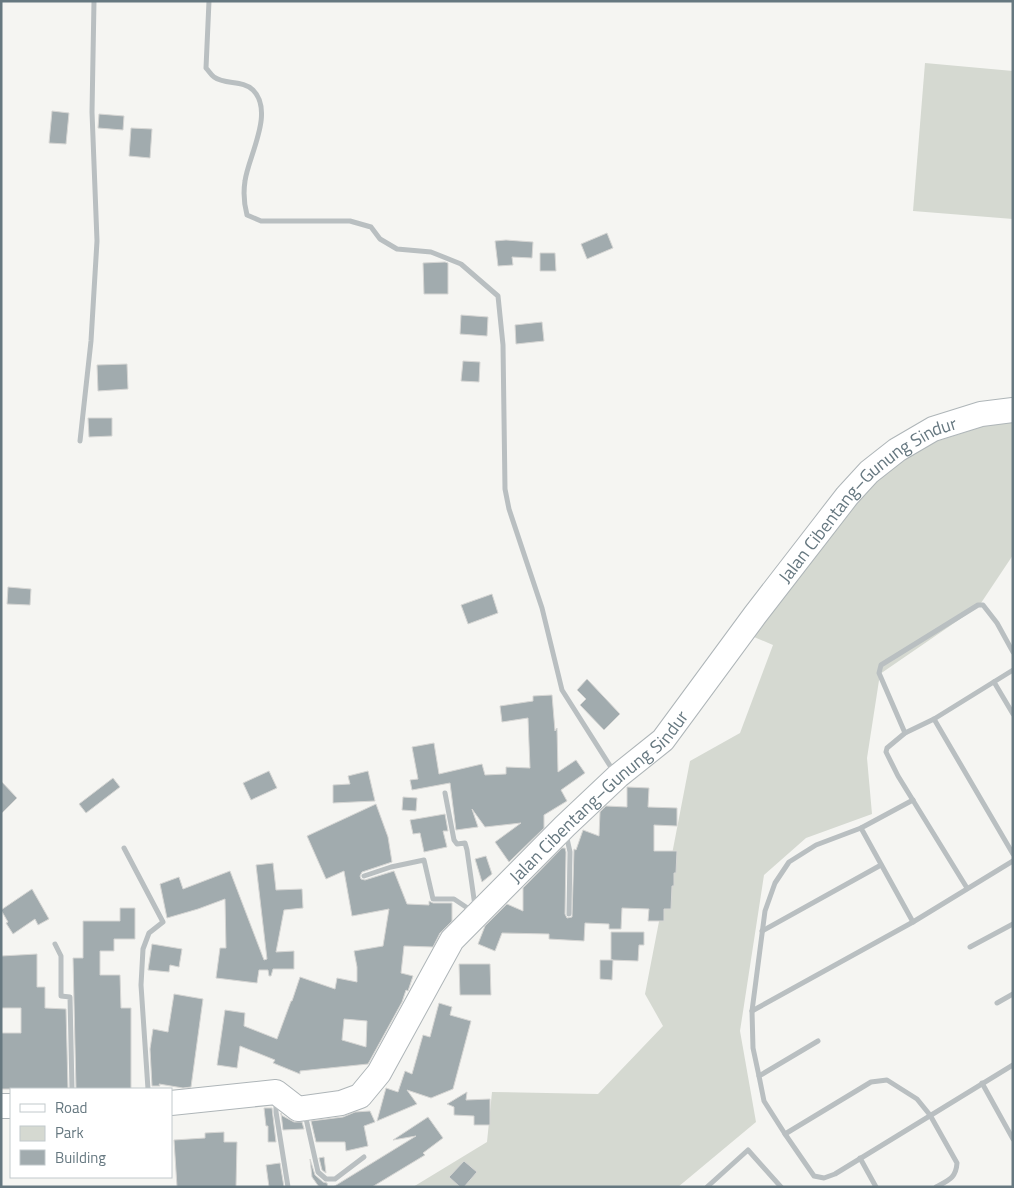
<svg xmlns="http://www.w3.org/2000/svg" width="1014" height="1188" font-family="'Titillium Web',sans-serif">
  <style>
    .green { fill: #d5d9d1 }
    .building { fill: #a1abae; stroke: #d6d6d4; fill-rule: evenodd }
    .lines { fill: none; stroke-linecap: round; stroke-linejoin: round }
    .secondary-casing { stroke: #aeb5b8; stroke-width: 26 }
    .street { stroke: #b9bfc1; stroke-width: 5 }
    .secondary { stroke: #fff; stroke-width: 24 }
    .labels { text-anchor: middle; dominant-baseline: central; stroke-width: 5; stroke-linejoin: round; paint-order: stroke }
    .street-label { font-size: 18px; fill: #667880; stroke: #fff }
  </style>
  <rect width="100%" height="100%" fill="#f5f5f2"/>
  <g class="green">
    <path d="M925,63l88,8v148l-100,-8z"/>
    <path d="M1013,420v135l-34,51 -99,68 -13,84 5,56 -66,24 -42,37 -24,156 16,91 -78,65h-265l74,-45 5,-50 106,2 65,-68 -18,-32 45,-233 50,-28 33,-88 -26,-11 109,-142 50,-41 88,-28z"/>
  </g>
  <g class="building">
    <path d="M52,111l17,2 -3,31 -17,-1z"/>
    <path d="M99,114l25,2 -1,14 -25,-2z"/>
    <path d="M131,128l21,1 -2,29 -21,-2z"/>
    <path d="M607,233l6,15 -26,11 -6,-15z"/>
    <path d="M506,240l27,2 -1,16 -20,-1 1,8 -15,1 -3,-25z"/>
    <path d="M540,253h15l1,18h-16z"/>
    <path d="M445,262l3,1v31h-24l-1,-31z"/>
    <path d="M461,315l27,2 -1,19 -27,-2z"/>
    <path d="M542,322l2,19 -28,3 -1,-19z"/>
    <path d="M463,361l17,1 -1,20 -18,-1z"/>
    <path d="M127,364l1,25 -30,2 -1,-26z"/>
    <path d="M88,418h24v18l-23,1z"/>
    <path d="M8,587l23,2 -1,16 -23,-1z"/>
    <path d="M492,594l6,19 -30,11 -7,-19z"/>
    <path d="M587,679l33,35 -16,16 -24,-25 6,-6 -9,-9z"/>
    <path d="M552,695l3,36 2,-3 1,44 18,-12 9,13 -24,17 6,11 -23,14v13l-35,34 -14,-20 26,-19 -36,4 -13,-18 6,18 -22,3 -6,-47 -38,7 -2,-10 8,-1 -6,-32 22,-4 5,31 43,-10 3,11 21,-1v-7l24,1 -2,-50 -26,4 -2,-16 33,-5v-5z"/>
    <path d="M269,771l8,17 -26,12 -8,-17z"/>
    <path d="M368,771l7,30 -42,2v-18l17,-1 -2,-8z"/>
    <path d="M113,778l7,9 -34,26 -7,-9z"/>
    <path d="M1,781l16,17 -16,16z"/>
    <path d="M627,787l22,1 -1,19 29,1v18l-23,-1v26h23l-1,22h-2v13h-2l-1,23h-7v12h-16l1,-12 -27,-1 -1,21h-12v-5l-24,-1 -1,18 -35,-2v-5l-47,-1 -7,18 -17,-7 7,-18 22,-22 16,7v-23l39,-40h3l1,4 -1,62 2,4 5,-1 2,-68 2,1 7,-20 16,6 1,-24 6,-6 21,1z"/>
    <path d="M403,797l14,1 -1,13 -14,-1z"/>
    <path d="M376,804l12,33 4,25 -30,10 -2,4 1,3 4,1 29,-9 13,33 22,1v-4l4,2h19v18l-12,12 -7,14 -29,-1 -3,27 12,3 -5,15 -2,-1 -4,12 -34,62 -68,7v3l-27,-11 2,-3 -35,-14 -3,22 -20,-3 8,-55 20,3 -1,13 33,13 14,-38h1l8,-24 35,12 2,-11 20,4v-15l-3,-16 29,-5 6,-37 -37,7 -8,-45 -18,8 -19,-43zM344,1019l23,2 -1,26 -24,-7z"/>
    <path d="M445,814l3,17h-5l4,16 -23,5 -4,-19 -7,1 -3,-14z"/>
    <path d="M486,856l6,18 -10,8 -7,-23z"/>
    <path d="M273,863l3,27 26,-1 1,19 -19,2 -8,42 18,-1v18h-21l-2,7h-2l-1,-6h-9l-2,13 -41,-5 4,-30h6l-1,-49 -27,10 -31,9 -7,-34 19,-7 4,12 47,-18 34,89 3,-1 -11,-94z"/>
    <path d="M32,889l17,30 -11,6 -3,-6 -22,15 -7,-11 2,-1 -7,-12z"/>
    <path d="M120,908h15v31h-21v12h-14v24h20l1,33h10v81h-55l-3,-131h10v-37h37z"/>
    <path d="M611,932h33v13h-5l-1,16 -27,-1z"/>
    <path d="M152,944l30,5 -3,18 -9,-2 -1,7 -21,-2z"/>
    <path d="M37,954v33h8v21l21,1 2,80h-67v-56h20v-25h-20v-52z"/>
    <path d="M600,960h13l-1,20 -12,-1z"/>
    <path d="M459,964h31l1,31h-31z"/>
    <path d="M174,994l29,5 -12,88 -8,1 -24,-4 1,2h-8l-2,-37 3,-20 15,3z"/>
    <path d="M439,1003l13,4 -2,8 21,6 -18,68 -22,9 -24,-8 10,14 -40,17 9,-33 12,4 7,-21 7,3 11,-39 7,2z"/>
    <path d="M467,1092l-1,8 24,-1v26h-16v-9l-20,-1v-8l-7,-3z"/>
    <path d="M264,1108h8l4,34h-8v-16h-2z"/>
    <path d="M370,1111l5,11 -11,4 4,20 -22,5 -1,-9h-29l-5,-21 32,-4 12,-5z"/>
    <path d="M281,1113v2l13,7h8l2,7 -21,1z"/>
    <path d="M428,1117l15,21 -20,15 2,2 -53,32h-39l83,-51 -23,4z"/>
    <path d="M224,1132v10h13l-1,45h-59l-3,-47 31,-2v-5z"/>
    <path d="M324,1157l2,16 -4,-3 -3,-12z"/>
    <path d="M310,1159l5,16 8,7 4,1 1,4h-9l-7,-10z"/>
    <path d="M464,1161l13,11 -13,15h-4l-11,-10z"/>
    <path d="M280,1163l4,24h-15l-3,-22z"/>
  </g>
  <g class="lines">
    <g class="secondary-casing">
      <g id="secondary">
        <path id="s1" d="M171,1103l105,-11 22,17 43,-6 19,-7 19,-23 73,-133 113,-114 53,-50 45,-36 92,-125 92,-119 22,-24 28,-22 36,-21 48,-15 32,-4"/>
        <path d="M1,1106h10"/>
      </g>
    </g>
    <g class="street">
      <path d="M209,1l-3,67c3,3 5,7 8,9 11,8 29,3 39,13 22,22 -5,67 -8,91 -2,13 -1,23 2,34l14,6h89l21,6 9,12 17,10 34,3 30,12 37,32 5,49 2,144 4,20 33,99 20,82 52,82"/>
      <path d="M80,441l11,-100 6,-100 -5,-129 2,-111"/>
      <path d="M994,682l19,32"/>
      <path d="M934,719l79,135"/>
      <path d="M905,733l-26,-60 2,-8 97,-60h5l14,18 16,29"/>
      <path d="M445,793l9,47 3,4 8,-1 2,7 8,56"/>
      <path d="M913,800l-52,28 52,94 100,-61"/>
      <path d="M566,834l4,18 -1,62"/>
      <path d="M124,848l39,74 -14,11 -6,16 -2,36 7,104"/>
      <path d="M364,876l27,-9 33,-7 9,39h21l18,12"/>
      <path d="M967,888l-69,-112 -12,-24 1,-4 18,-15 29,-14 79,-49"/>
      <path d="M762,931l119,-66"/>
      <path d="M55,944l6,12v40l9,1 2,92"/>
      <path d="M970,947l43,-23"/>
      <path d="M997,1003l16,-9"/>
      <path d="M752,1011l161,-89"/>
      <path d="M818,1041l-59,35 5,25 21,33 29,42 10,2 11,-4 178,-109"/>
      <path d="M759,1076l-6,-28 -1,-37 13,-100 10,-28 14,-21 27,-17 45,-17"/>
      <path d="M982,1083l31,56"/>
      <path d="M276,1100v12l12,75"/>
      <path d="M305,1114l13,58 8,7h9l29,-22"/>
      <path d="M785,1134l86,-52 16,-2 30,19 13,16 27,48c-1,15 -8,17 -21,24"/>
      <path d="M860,1158l16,29"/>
      <path d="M707,1187l41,-37 33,37"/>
    </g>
    <use href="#secondary" class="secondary"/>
  </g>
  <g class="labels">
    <g class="street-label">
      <text stroke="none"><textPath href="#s1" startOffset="989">Jalan Cibentang–Gunung Sindur</textPath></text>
      <text stroke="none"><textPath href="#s1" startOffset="584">Jalan Cibentang–Gunung Sindur</textPath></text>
    </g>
  </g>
  <rect width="1014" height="1188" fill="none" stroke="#667880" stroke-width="5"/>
  <rect x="10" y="1088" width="162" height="90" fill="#ffffff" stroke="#c2c9cc"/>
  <rect x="20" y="1104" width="25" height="8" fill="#ffffff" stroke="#c2c9cc"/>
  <text x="55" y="1113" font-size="15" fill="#667880">Road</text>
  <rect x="20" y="1126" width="25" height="15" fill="#d5d9d1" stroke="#c2c9cc"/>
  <text x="55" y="1138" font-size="15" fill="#667880">Park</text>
  <rect x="20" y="1150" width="25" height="15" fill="#a1abae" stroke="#c2c9cc"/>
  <text x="55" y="1163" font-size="15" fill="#667880">Building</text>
</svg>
